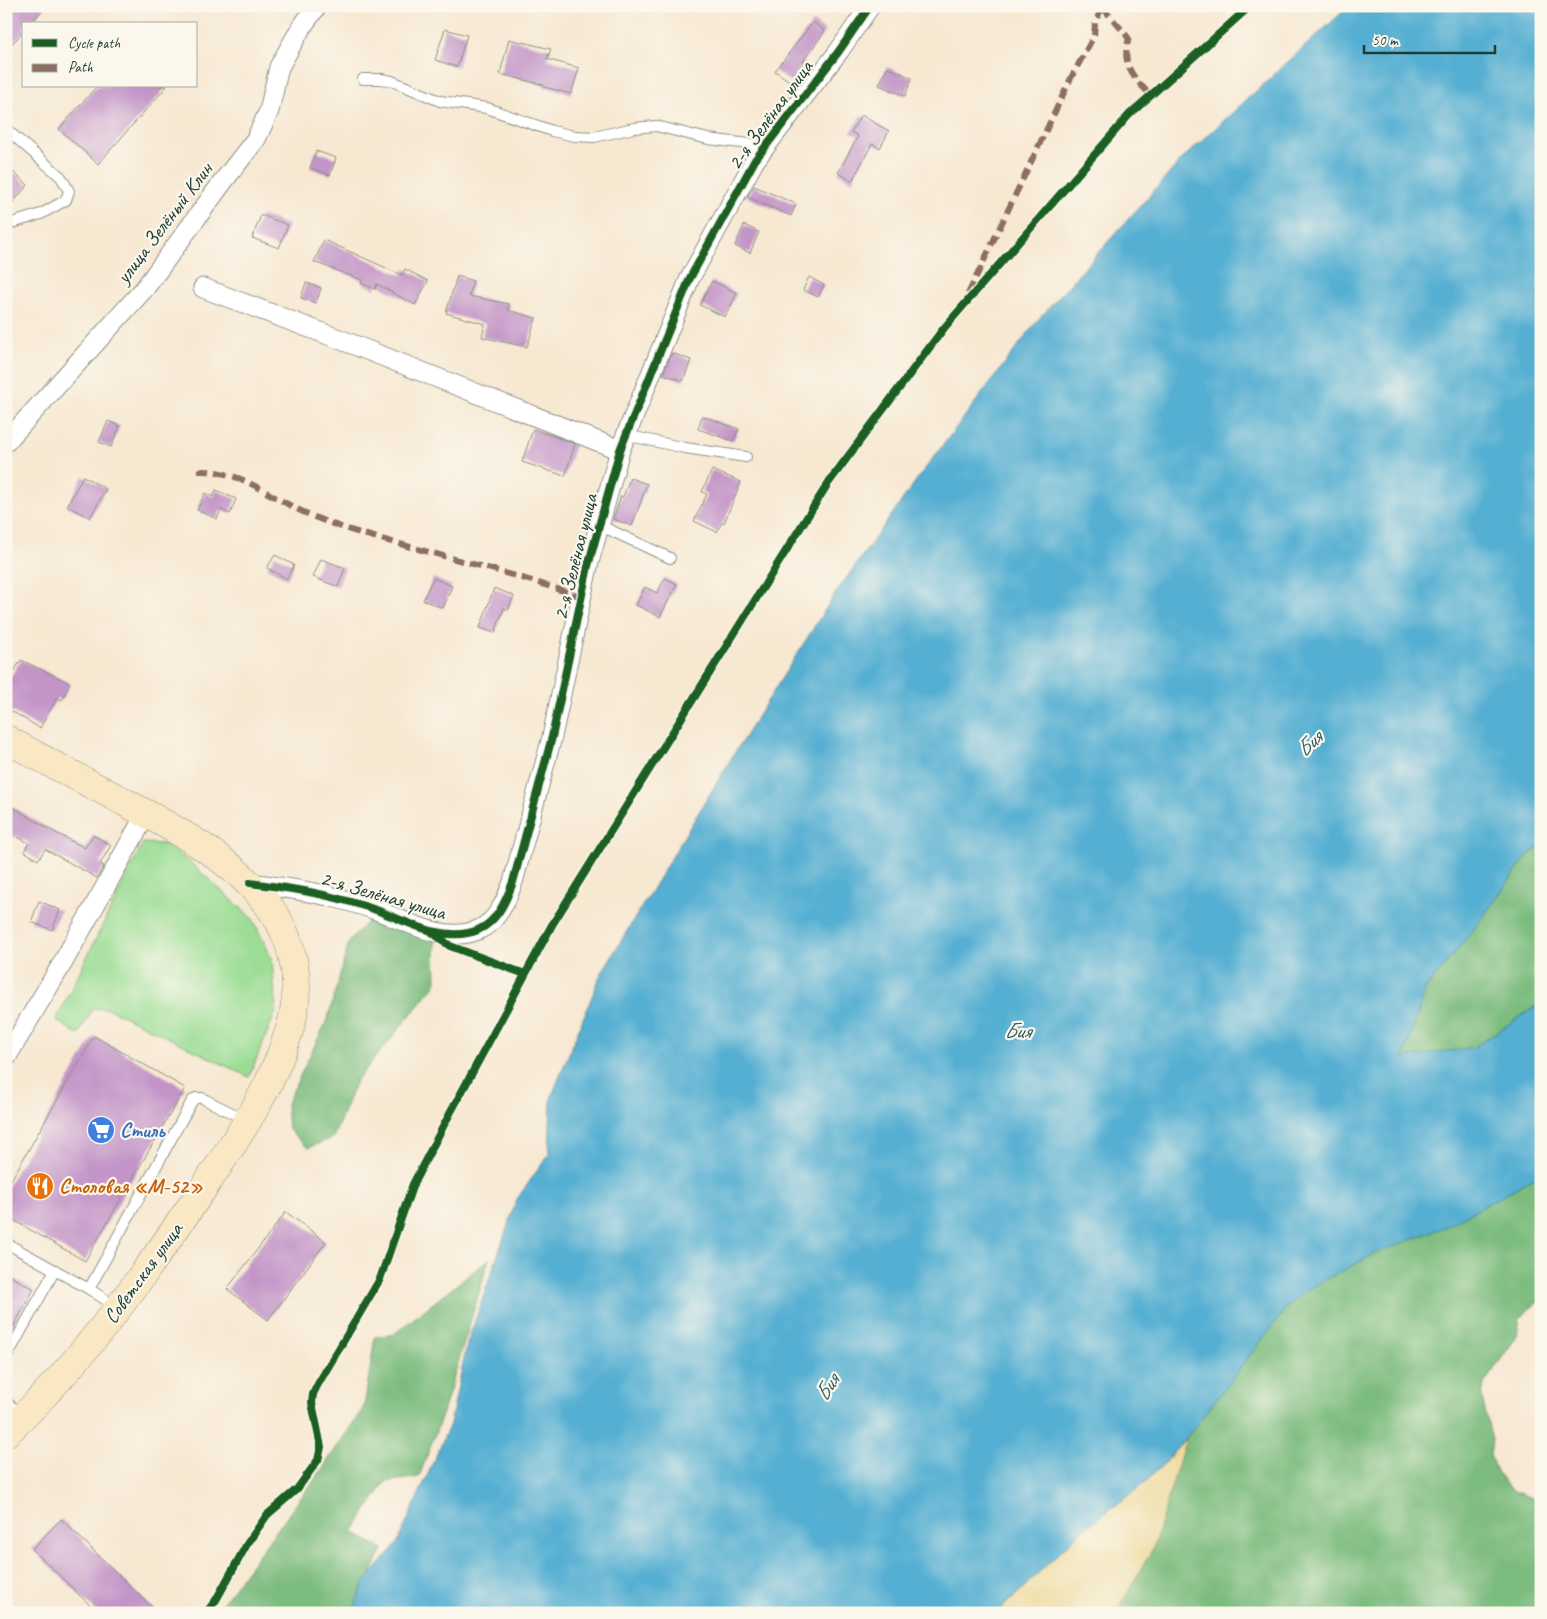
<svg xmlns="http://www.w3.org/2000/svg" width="1547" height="1619" font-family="Caveat,sans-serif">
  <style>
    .green { fill: #9bdd94; stroke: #5d8d64 }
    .forest { fill: #7cbc7e; stroke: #4e7c59 }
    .sand { fill: #eeda9e; stroke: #868c69 }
    .water { fill: #54afd2; stroke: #3a7683 }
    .building { fill: #c294c7 }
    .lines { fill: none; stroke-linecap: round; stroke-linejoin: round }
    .lane-casing { stroke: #8b9283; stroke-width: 12 }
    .street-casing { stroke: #8b9283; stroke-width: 21 }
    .secondary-casing { stroke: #8b9283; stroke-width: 29 }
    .lane { stroke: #fff; stroke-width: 10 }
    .street { stroke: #fff; stroke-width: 19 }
    .secondary { stroke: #fae7c3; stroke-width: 28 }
    .quiet { stroke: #8d6e63; stroke-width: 6; stroke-dasharray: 12 6; stroke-linecap: butt }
    .cycleway-casing { stroke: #fbf7ec; stroke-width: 11 }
    .cycleway { stroke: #1b5e20; stroke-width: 8 }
    .labels { text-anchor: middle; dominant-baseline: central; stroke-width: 4.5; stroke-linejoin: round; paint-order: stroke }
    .street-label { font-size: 21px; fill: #1f3d34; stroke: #fbf7ec }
    .shop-label { font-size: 21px; font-weight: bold; fill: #366cbe; stroke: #fbf7ec; text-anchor: start }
    .food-label { font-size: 21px; font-weight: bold; fill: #c56008; stroke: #fbf7ec; text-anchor: start }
    .water-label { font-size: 22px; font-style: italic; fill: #2f5f63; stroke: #fbf7ec }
  </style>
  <rect width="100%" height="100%" fill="#fbf7ec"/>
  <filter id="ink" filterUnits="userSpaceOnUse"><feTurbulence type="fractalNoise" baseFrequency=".02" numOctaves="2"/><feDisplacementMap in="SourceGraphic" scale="10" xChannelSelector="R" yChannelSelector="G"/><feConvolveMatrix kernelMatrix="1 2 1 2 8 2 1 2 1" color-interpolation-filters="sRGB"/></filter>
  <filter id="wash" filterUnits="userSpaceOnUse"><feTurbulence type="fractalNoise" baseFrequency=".0096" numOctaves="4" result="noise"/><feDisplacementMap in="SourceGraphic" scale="20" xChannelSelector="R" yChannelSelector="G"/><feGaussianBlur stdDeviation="1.12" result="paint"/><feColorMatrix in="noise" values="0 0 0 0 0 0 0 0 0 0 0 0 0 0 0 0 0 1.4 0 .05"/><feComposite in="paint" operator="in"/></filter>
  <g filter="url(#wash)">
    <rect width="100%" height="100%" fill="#f7e8d2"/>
    <path class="green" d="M143,843l23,1 25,19 62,56 19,40 4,52 -27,66 -140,-68 -16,-1 -15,27 -22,-15z"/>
    <g class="forest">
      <path d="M1541,846v157l-67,44 -71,12 23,-71 48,-59 54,-74z"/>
      <path d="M406,920l29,18 1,46 -80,97 -23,57 -25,10 -20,-19 -2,-24 42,-87 21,-76 19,-21z"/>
      <path d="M1541,1174v126l-12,9 -9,10 -3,14 -7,13 -26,38 -2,14 10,42 -2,15 5,14 8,12 11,10 27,11v111h-425l37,-65 33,-110 98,-127 11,-12 18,-13 63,-33 71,-27z"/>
      <path d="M489,1259l-45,151 -25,67 -34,5 -32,50 30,17 -31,64h-137l105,-141 44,-65 11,-70 19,-3z"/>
    </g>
    <path class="sand" d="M1186,1438l-33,110 -37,65h-121l17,-14 68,-67 60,-45 22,-21z"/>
    <path class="water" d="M1349,6h192v840l-13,9 -54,74 -48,59 -23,70 71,-11 67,-44v171l-94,52 -71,27 -63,33 -18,13 -11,12 -98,127 -24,28 -22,21 -60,45 -68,67 -17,14h-643l12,-30 33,-39 53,-120 17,-80 50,-145 32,-45 2,-56 50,-124 131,-217 103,-163 83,-116 119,-157 147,-164z"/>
    <g id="blocks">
      <g class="building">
        <path d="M6,6h40l-16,18h-6v7l-18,19z"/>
        <path d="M813,22l12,9 -22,30 2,1 -14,20 -16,-11z"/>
        <path d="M445,29l22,6 -10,32 -22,-7z"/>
        <path d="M509,39l42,10 -4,10 32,9 -8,26 -27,-7v-2l-44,-11z"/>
        <path d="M887,67l25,11 -7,18 -26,-11z"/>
        <path d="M97,86h70l-69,78 -39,-35z"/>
        <path d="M861,115l28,16 -9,17 -8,-4 -20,37 -14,-8 20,-37 -7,-4z"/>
        <path d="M316,151l20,7 -6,17 -20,-7z"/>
        <path d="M6,166l22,19 -22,25z"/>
        <path d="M754,186l42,18 -5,12 -44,-19z"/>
        <path d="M261,215l27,10 -9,23 -27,-10z"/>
        <path d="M744,225l15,7 -9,21 -15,-7z"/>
        <path d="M324,240l78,35 3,-6 23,12 -13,24 -38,-21 -2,5 -14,-6 1,-3 -48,-18z"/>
        <path d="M457,276l16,5 -4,15 40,8 -1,6 28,8 -9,29 -45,-10 3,-13 -39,-11z"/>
        <path d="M809,277l15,8 -6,12 -15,-7z"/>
        <path d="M712,281l25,12 -12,24 -25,-12z"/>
        <path d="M306,283l15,5 -5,15 -15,-5z"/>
        <path d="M672,353l19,7 -8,21 -20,-7z"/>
        <path d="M702,416l37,13 -6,12 -35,-12z"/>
        <path d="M108,421l12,5 -9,21 -12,-5z"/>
        <path d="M533,429l42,15 -10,32 -43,-14z"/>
        <path d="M712,470l29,12 -17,41 -2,-1 -5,10 -23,-11 13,-27 -5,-2z"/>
        <path d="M83,476l23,13 -16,29 -23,-12z"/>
        <path d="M630,478l17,6 -15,42 -19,-7 8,-23 2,1z"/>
        <path d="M216,490l20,9 -6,15 -9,-4 -4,9 -20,-9 8,-17 8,4z"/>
        <path d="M275,555l19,10 -7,14 -20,-11z"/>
        <path d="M321,559l24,9 -7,19 -25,-10z"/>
        <path d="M433,578l19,8 -9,22 -20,-8z"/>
        <path d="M665,578l12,6 -17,33 -24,-12 9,-18 12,6z"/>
        <path d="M494,588l20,8 -6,14 -4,-2 -9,25 -15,-5z"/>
        <path d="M21,660l49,23 -8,17 -5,-2 -17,30 -34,-20v-24z"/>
        <path d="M6,803l50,30 29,15 8,-13 18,10 -11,19 4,2 -7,12 -52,-29 -7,11 -14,-9 5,-8 -23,-12z"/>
        <path d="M39,901l21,9 -8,20 -21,-8z"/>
        <path d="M94,1036l91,52 -100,173 -79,-45v-27z"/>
        <path d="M286,1212l40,30 -58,78 -41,-31z"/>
        <path d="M6,1274l28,15 -28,51z"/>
        <path d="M61,1519l97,94h-60l-66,-64z"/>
      </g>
    </g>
  </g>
  <g filter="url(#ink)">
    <use href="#blocks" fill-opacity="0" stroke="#8b9283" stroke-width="1"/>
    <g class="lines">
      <g class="lane-casing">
        <g id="lane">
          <path d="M363,79h18l11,2 48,20 47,7 65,23 23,5 19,1 40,-9 22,-2 52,13 58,7"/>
          <path d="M6,129l55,48 8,14 -3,9 -25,14 -35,11"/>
          <path d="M626,435l59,13 61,9"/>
          <path d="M599,525l71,33"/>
          <path d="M6,1243l83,46"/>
          <path d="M117,1307l-28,-18 103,-188 4,-3h6l44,22"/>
          <path d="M6,1358l49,-88"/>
          <path d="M6,1402l17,14"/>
        </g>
      </g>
      <g class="street-casing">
        <g id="street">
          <path d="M203,288l136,51 281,111"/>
          <path d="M6,442l139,-154 80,-109 31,-40 13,-28 10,-44 22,-39 16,-22"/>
          <path d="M250,883c29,4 57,7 86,15 15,4 29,8 43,13 30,12 67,32 99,19 19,-8 28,-29 35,-48l39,-145 36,-171 32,-116 70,-172 65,-118 84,-109 31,-45"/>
          <path d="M6,1058l56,-94 84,-150"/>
        </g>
      </g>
      <g class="secondary-casing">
        <path id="secondary" d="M6,739c36,20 73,39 109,58 55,29 118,60 156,112 22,30 30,71 22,107 -16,68 -59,127 -97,183 -47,68 -93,134 -150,194 -13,14 -26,28 -40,40"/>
      </g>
      <use href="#lane" class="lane"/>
      <use href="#street" class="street"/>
      <use href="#secondary" class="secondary"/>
      <g class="quiet">
        <path d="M1102,6c8,12 19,21 27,33 -9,25 5,40 22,56"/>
        <path d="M968,294l104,-218 22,-40 1,-13 7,-16"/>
        <path d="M198,471c39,-2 68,23 101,39 35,17 71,26 108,36 58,16 117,31 174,51"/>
      </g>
      <g class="cycleway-casing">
        <g id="cycleway">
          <path d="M250,883c29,4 57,7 86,15 15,4 29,8 43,13 30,12 67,32 99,19 19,-8 28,-29 35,-48l39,-145 36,-171 32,-116 70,-172 65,-118 84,-109 31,-45"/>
          <path d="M432,932l18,14 75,28"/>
          <path d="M206,1613l10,-13 31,-56 20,-29 30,-26 21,-29 3,-13 -9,-44 1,-9 5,-10 62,-105 33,-95 33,-63 106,-196 277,-443 115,-154 185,-213 121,-109"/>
        </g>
      </g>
      <use href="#cycleway" class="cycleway"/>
    </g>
  </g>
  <defs>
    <g id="supermarket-disc" transform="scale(1.4375)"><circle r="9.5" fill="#3f7fe0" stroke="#fbf7ec"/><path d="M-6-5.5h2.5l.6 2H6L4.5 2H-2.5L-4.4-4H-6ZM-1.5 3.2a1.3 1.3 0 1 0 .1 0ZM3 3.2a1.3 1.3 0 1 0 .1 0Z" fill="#fff"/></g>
    <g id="restaurant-disc" transform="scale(1.4375)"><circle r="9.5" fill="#e8710a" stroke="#fbf7ec"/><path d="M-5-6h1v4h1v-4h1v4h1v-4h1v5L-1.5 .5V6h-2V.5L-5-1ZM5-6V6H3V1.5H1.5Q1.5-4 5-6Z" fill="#fff"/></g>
  </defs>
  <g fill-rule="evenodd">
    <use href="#supermarket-disc" x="101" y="1130"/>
    <use href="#restaurant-disc" x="40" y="1186"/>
  </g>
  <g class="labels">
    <g class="street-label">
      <text transform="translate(770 115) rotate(-54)">2-я Зелёная улица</text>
      <text transform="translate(164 223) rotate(-53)">улица Зелёный Клин</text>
      <text transform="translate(575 557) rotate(-76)">2-я Зелёная улица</text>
      <text transform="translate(383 895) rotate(16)">2-я Зелёная улица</text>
      <text transform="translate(143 1273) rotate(-54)">Советская улица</text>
    </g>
    <g class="shop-label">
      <text x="120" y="1130">Стиль</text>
    </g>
    <g class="food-label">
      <text x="59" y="1186">Столовая «М-52»</text>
    </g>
    <g class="water-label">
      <text transform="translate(1309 744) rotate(-44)">Бия</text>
      <text x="1017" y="1031">Бия</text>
      <text transform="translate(827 1388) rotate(-59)">Бия</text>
    </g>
  </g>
  <rect width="1547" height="1619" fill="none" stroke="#fbf7ec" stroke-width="25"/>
  <rect x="22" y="22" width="175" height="65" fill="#fbf7ec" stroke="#a3ada2"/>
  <rect x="32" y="39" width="25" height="8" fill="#1b5e20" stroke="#a3ada2"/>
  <text x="68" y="48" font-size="15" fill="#1f3d34">Cycle path</text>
  <rect x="32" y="64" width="25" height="8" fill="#8d6e63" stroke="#a3ada2"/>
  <text x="68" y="72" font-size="15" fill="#1f3d34">Path</text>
  <path d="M1364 45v8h131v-8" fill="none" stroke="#1f3d34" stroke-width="2.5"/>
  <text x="1372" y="45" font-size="15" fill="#1f3d34" stroke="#fbf7ec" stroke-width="4" paint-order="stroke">50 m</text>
</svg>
